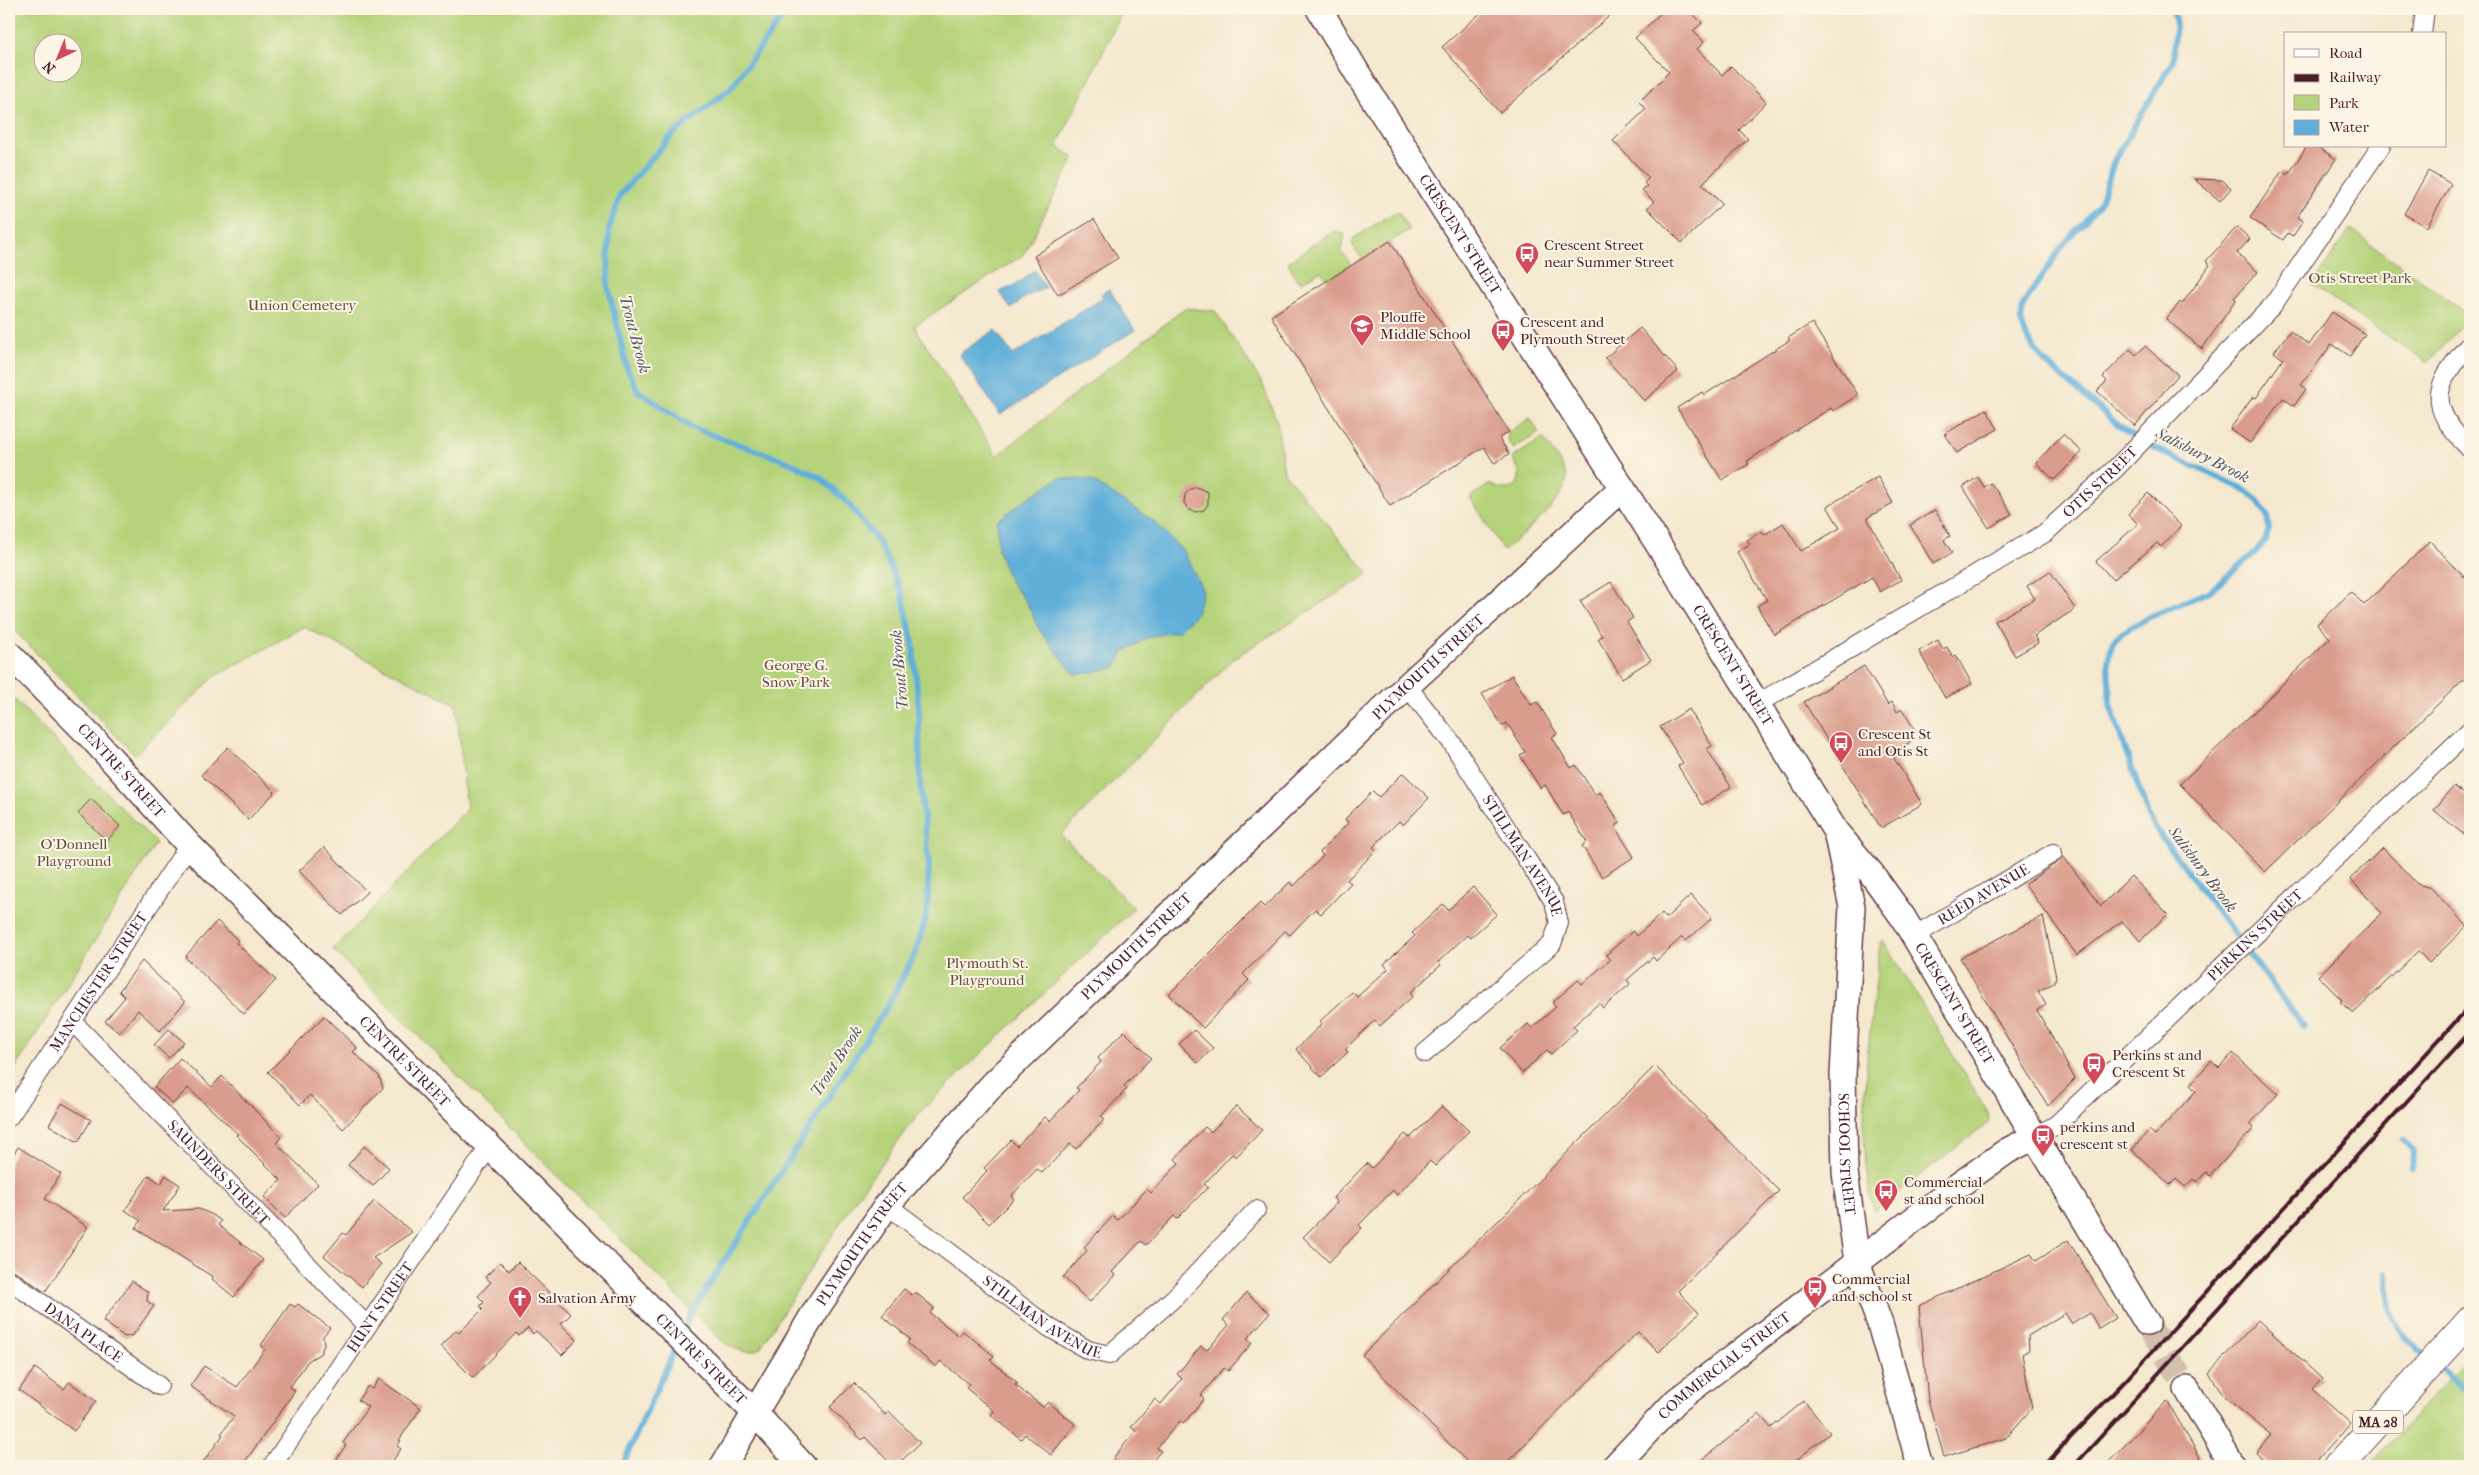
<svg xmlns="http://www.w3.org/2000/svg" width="2479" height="1475" font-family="'IM FELL French Canon',serif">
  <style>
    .green { fill: #b5d37a; stroke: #807952; fill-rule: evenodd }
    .water { fill: #5eafd9; stroke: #546782 }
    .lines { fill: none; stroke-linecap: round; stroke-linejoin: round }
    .stream { stroke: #5eafd9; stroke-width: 6 }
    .building { fill: #da9c8c }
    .secondary-tunnel { stroke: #d2c0ad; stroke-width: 25; stroke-dasharray: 25 12; stroke-linecap: butt }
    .street-casing { stroke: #643d43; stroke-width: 20 }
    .secondary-casing { stroke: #643d43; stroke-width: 28 }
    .primary-casing { stroke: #643d43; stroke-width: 30 }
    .street { stroke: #fff; stroke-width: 18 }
    .secondary { stroke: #fff; stroke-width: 25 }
    .primary { stroke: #fff; stroke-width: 28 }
    .rail { stroke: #4a1f2b; stroke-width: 4 }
    .labels { text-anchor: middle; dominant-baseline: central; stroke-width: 4; stroke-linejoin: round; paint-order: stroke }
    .shield { fill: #fcf5e5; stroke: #7f5f63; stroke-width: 1 }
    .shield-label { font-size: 14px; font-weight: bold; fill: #4a1f2b }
    .street-label { font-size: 15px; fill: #4a1f2b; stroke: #fcf5e5 }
    .poi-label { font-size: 15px; fill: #4a1f2b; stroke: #fcf5e5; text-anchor: start }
    .park-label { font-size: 15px; fill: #654c3f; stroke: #fcf5e5 }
    .water-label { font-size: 16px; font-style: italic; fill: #515168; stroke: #fcf5e5 }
  </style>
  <rect width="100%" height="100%" fill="#fcf5e5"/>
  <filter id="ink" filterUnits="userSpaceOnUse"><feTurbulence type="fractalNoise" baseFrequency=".02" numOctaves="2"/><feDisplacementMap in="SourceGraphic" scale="10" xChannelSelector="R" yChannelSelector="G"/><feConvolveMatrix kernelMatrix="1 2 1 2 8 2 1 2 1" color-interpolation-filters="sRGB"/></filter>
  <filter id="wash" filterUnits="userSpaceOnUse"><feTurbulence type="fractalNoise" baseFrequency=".0096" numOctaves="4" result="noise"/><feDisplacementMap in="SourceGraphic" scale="20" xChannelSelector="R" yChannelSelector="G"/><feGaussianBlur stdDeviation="1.12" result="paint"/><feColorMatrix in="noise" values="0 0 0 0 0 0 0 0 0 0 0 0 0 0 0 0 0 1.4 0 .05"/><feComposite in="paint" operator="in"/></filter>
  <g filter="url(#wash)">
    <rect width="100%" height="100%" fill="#f4e8ce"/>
    <g class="green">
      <path d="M9,9h1115l-67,137 17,12 -51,97 -109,71 83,130 188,-148 30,3 47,72 15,39 7,51 85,101 -135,84 -173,177 73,73 -213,203 -65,87 -96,150c-14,8 -24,1 -37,-6l-390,-392 134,-141 -11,-104 -152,-78 -90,50 -79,78 -126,-130zM42,42h30v30h-30z"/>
      <path d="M1395,212l4,1 10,17 -47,29 -10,-15 2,-6z"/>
      <path d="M2350,229l120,87 -42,47 -116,-78z"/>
      <path d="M1333,231l12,3 -4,17 10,14 -23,15 -8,-9 -19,11 -4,-2 -9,-18z"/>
      <path d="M1530,418l9,15 -26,16 -6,-10 2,-7z"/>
      <path d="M1543,438c7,11 19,25 23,37 6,21 -46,61 -62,76l-34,-54 20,-13c11,8 31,8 29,-11 0,-5 -5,-11 -7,-15z"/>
      <path d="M9,694l147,149 -147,235z"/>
      <path d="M1883,940l105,173 2,8 -116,90c-22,-80 -2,-186 6,-268z"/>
      <path d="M2470,1355v111h-101z"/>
    </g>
    <g class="water">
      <path d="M1034,270l12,18 -19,8 -16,13 -11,-17 19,-9z"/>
      <path d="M1109,289l26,41 -135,85 -41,-61 36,-24 18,25 90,-57 -2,-4z"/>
      <path d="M1059,478l32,2 64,42 29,30 19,39 -7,23 -17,17 -30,6 -25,15 -9,16 -40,7 -35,-44 -13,-28 -18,-23 -11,-30 -1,-29 32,-24z"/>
    </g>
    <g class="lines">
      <g class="stream">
        <path d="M2172,9l4,11 -3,41 -58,98 -16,46 -36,40 -40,60 -2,17 7,18 17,22 79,68 40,23 78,35 16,13 9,14 2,14 -4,12 -9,11 -46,39 -63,27 -25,15 -10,11 -4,17 2,44 37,107 8,16 149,199"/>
        <path d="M2404,1139l9,13 -1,15"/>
        <path d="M2386,1273c0,40 11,61 42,85"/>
        <path d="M682,1333l9,-20 197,-308 27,-51 12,-39 2,-51 -9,-82 -1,-70 -6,-69 -11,-50 -23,-50 -31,-40 -27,-25 -35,-17 -93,-33 -55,-37 -11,-23 -19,-82 1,-57 11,-34 52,-60 58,-46 58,-80"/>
        <path d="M2438,1366l32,26"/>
        <path d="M622,1466l56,-124"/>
      </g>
    </g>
    <g id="blocks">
      <g class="building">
        <path d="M1485,9h132l-117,104 -58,-66z"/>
        <path d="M1665,9h23l14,14 -9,8 11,11 -7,7 25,26 9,-9 35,36 -27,28 9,9 -46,45 20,20 -40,39 -35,-35 7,-6 -12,-12 5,-4 -3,-3 5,-5 -36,-37 33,-32 -7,-7 30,-30 -34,-34z"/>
        <path d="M2307,146h9l20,13 -39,58 6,4 -10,15 -5,-3 -5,7 -33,-22 32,-47 6,4z"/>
        <path d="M2428,171l23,13 -24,43 -23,-13z"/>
        <path d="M2194,179l28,1 9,8 -11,13z"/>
        <path d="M1094,219l24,39 -60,37 -24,-39z"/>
        <path d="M2237,227l13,12 -13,14 21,19 -24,26 2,2 -34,49 -36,-30 14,-17 2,2 28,-39 -4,-4z"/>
        <path d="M1390,241l119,191 -10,6 10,16 -15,9 -10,-16 -94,59 -119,-190z"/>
        <path d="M2332,312l33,22 -15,22 -18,-12 -31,41 5,4 -12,17 -11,-8 -33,45 -20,-14 23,-32 3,1 27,-39 -9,-7 16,-21 19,14z"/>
        <path d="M1812,323l46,72 -25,16 -2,-3 -84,53 2,3 -27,16 -45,-72 25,-16 2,3 86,-55 -2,-2z"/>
        <path d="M1640,328l38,43 -34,30 -39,-43z"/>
        <path d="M2145,346l33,29 -43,51 -38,-35 10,-10 -4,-4 27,-28 6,6z"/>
        <path d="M1986,409l12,20 -41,24 -12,-19z"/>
        <path d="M2063,434l19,18 -28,28 -18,-17z"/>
        <path d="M1878,477l15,26 -26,15 34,62 -21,12 -8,-15 -98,58 -17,-29 10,-6 -30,-48 13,-8 -3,-4 15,-9 2,4 19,-12 18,28 39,-23 -13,-22z"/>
        <path d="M1978,477l6,10 7,-4 21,31 -23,14 -26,-41z"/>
        <path d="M1196,487l12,5v12l-4,6 -8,2 -7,-2 -5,-7 1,-8 4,-5z"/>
        <path d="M2148,493l33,33 -20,21 -4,-4 -44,37 -17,-19 42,-37 -10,-10z"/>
        <path d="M1935,510l15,26 -6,4 8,13 -19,11 -23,-39z"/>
        <path d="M2430,541l40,42v90l-205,199 -85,-88 150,-146 -13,-14 34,-32 13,13z"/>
        <path d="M2050,571l25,38 -41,27 4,7 -23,13 -20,-35 40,-22 -8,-13z"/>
        <path d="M1611,582l22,36 -6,4 24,38 -29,18 -24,-39 4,-3 -22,-35z"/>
        <path d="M1938,640l5,9 4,-2 6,10 3,-2 16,29 -27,14 -26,-47z"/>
        <path d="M1864,666l24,39 4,-3 5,10 5,-3 14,23 -9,5 3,5 -19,11 31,51 -41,24 -77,-126z"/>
        <path d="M1512,675l19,30 6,-3 20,32 -5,3 19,31 5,-3 19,30 5,-3 20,31 -5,4 19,30 -32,20 -20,-31 5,-4 -19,-30 -5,3 -18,-30 -5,3 -20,-33 5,-3 -18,-29 -5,3 -20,-32z"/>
        <path d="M1689,709l23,37 -5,3 24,38 -29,18 -24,-39 5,-3 -23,-36z"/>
        <path d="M228,747l47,45 -27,28 -47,-45z"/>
        <path d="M1403,773l26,25 -26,27 -4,-4 -26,26 3,3 -29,30 4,3 -30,31 -6,-5 -25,26 -5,-4 -42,43 6,6 -46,48 -34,-34 91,-91 4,4 26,-25 4,4 29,-30 -3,-4 28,-29 -3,-4 28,-28 6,6z"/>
        <path d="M2454,786l16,13v41l-36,-30z"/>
        <path d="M91,799l29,27 -13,15 -29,-28z"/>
        <path d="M324,847l43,45 -25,23 -43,-44z"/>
        <path d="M2383,848l34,36 14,4 36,38 -38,37 -11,-12 -64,62 -14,-11 2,-2 -24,-24 64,-63 -32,-34z"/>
        <path d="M2063,856l38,50 30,-30 37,38 -28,27 -18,-20 -45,34 -52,-71 33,-22z"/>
        <path d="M1473,887l24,27 -27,24 -3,-3 -29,27 3,3 -31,28 3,3 -33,30 -5,-6 -30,29 3,3 -27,25 -25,-28 26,-25 -2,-3 32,-29 5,5 31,-28 -4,-5 31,-28 -3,-3 31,-29 5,6z"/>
        <path d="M1691,895l21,23 -26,23 -4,-4 -26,24 -3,-4 -26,23 3,4 -27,24 -4,-5 -26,23 4,4 -26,24 -4,-4 -25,23 -22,-25 28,-24 4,4 24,-21 -4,-4 26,-23 4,4 28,-24 -4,-5 27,-24 4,5 25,-23 4,5z"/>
        <path d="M2043,916l13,61 -2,6 -16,8 8,14 -9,5 38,69 -27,27 -88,-148z"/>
        <path d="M217,921l21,19 -2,3 40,37 -32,34 -59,-57z"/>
        <path d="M142,961l43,41 -25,29 -22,-21 -19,23 -14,-12 20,-24 -6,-6z"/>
        <path d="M324,1016l33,32 -4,4 26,24 4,12 -40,41 -33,-34 -10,10 -32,-33z"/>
        <path d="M169,1029l15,13 -15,16 -15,-13z"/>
        <path d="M1194,1030l19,18 -15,15 -19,-19z"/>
        <path d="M1124,1031l27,27 -27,28 3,3 -26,27 4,3 -29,30 -6,-5 -28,29 -5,-4 -26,27 3,3 -25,25 -27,-27 25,-26 -3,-3 27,-28 6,6 28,-29 5,4 29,-31 -3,-2 25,-26 -3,-4z"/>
        <path d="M2233,1053l45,41 -28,30 4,4 -44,48 -4,-4 -9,10 -4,-3 -8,8 -9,-8 -6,6 -38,-35 17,-20 6,5 41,-44 -6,-6 21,-24 8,7z"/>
        <path d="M180,1058l32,29 10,-11 59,61 -5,6 42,41 -33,34 -21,-21 17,-17 -45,-45 2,-1 -50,-46 -15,16 -19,-17z"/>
        <path d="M1655,1066l124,125 -101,100 21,22 -40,39 -21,-20 -135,134h-32l-109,-111z"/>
        <path d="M62,1103l29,17 -13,22 -29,-17z"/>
        <path d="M1236,1106l26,24 -26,27 -4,-3 -28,30 4,3 -31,32 -3,-3 -28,29 -5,-4 -29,31 3,3 -25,27 -27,-25 24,-26 -3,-4 29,-31 5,4 29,-31 4,4 28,-30 -4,-4 30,-32 6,5z"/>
        <path d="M1442,1106l27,25 -34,35 -5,-5 -33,34 -4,-5 -34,35 3,3 -33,34 -26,-25 34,-34 -4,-5 34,-35 5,5 33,-34 5,4z"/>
        <path d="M364,1146l25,22 -16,18 -25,-21z"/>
        <path d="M18,1147l43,27 -16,25 43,28 -43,65 -30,-21 -6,-1v-108z"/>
        <path d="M149,1175l12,9 5,-9 14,10 -17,26 36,-2 14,6 8,6 -3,4 45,35 -29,37 -22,-18 1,-2 -77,-49 5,-7 -16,-11z"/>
        <path d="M374,1201l38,31 -39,26 8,6 -19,23 -38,-31 19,-23 3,2z"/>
        <path d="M2068,1240l48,78 -17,11 -9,-16 -18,11 -7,-11 -37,23 1,14 -7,4 10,54 -26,30 -62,19 -16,-57 -9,-94 112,-52 5,7z"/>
        <path d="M500,1262l9,9 9,-9 53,52 -10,10 16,16 -15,15 -26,-24 -3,3 -5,-6 -9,8 -3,-3 -43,45 -32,-32 15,-16 3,3 24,-24 -3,-3 4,-4 -6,-6 13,-14 -6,-5z"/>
        <path d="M132,1281l16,11 -1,9 7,5 -21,29 -8,2 -22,-16z"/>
        <path d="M904,1289l8,6 3,-3 19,16 -4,5 29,23 4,-5 31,25 -4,4 28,23 -3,2 28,22 5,-5 27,22 -24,31 -26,-21 -4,5 -30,-24 3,-4 -28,-23 3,-4 -29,-23 -4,6 -29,-24 3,-4 -28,-23z"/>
        <path d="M1246,1293l24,20 -23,26 5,4 -24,28 -4,-3 -23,27 3,4 -21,25 -3,-3 -23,27 4,3 -13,15h-26l-9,-8 23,-27 -5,-4 24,-28 6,5 21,-25 -5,-5 24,-28 6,4 22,-25 -6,-5z"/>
        <path d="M290,1304l5,3 3,-3 32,24 -7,8 1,8 -3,9 -13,8 -18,26 5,4 -53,75h-42l23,-31 -2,-1 13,-18 -44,-30 14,-20 33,21 28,-38 -4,-4z"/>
        <path d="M2258,1320l64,59 -10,10 38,34 -38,43h-42l-14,-13 15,-18 -46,-38 -16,-24z"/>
        <path d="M35,1368l29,21 5,-7 27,19 -22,30 -55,-41z"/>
        <path d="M379,1379l42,29 -22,32 2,1 -4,5 4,3 -12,17h-57l14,-21 -3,-2 25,-36 -10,-7 10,-14 4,3z"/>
        <path d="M854,1383l31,32 4,-4 31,32 -24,23h-3l-28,-29 -3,3 -32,-33z"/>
        <path d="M1804,1401l26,32 -41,33h-95l65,-52 12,14z"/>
        <path d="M2167,1401l38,65h-100z"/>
      </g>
    </g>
  </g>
  <g filter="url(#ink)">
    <use href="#blocks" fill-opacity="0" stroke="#643d43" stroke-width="1"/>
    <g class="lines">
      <path class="secondary-tunnel" d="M2147,1323l40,66"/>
      <g class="street-casing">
        <g id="street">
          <path d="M2422,34l3,-25"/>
          <path d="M2470,344c-38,42 -43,63 0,105"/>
          <path id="s1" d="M1407,686l45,57 102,159 5,21 -7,21 -127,109"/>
          <path id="s2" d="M1757,704l288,-171 71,-65 157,-163 108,-159"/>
          <path id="s3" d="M1914,936l139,-83"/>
          <path id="s4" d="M72,1021l294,304"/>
          <path id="s5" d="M9,1117l180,-272"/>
          <path id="s6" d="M2036,1136l20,-11 414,-395"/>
          <path id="s7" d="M887,1205l163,123 38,22 21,5 66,-58 81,-87"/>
          <path id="s8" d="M9,1280l150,106"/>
          <path id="s9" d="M272,1466l217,-319"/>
        </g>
      </g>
      <g class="secondary-casing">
        <g id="secondary">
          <path id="s10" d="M1319,9l43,72 303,474 171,277 35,41 31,43 245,407"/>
          <path id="s11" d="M9,654l85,86 95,105 566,568 48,53"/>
          <path id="s12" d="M1837,836l15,71 -9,168 2,97 12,90 23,62 40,142"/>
          <path d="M2187,1389l46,77"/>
          <path id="s13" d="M723,1466l96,-161 68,-100 106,-121 414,-398 215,-198"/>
          <path id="s14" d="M1615,1466l61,-65 280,-214 51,-36 29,-15"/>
        </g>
      </g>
      <g class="primary-casing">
        <path id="primary" d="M2338,1466l132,-145"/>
      </g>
      <use href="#street" class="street"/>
      <use href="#secondary" class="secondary"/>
      <use href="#primary" class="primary"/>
      <g class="rail">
        <path d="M2043,1466l83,-86 344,-374"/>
        <path d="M2074,1466l396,-434"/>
      </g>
    </g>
  </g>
  <defs>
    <g id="bus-pin" transform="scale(1.25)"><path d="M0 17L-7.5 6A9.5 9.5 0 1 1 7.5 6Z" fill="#d1495b" stroke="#fcf5e5"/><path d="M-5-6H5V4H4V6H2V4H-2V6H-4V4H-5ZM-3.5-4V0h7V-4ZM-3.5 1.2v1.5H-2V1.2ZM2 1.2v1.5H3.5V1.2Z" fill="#fff"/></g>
    <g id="school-pin" transform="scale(1.25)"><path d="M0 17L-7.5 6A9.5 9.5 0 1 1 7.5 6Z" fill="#d1495b" stroke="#fcf5e5"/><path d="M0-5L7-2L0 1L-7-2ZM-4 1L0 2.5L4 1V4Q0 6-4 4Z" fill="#fff"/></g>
    <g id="church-pin" transform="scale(1.25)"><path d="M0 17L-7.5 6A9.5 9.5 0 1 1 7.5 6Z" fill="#d1495b" stroke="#fcf5e5"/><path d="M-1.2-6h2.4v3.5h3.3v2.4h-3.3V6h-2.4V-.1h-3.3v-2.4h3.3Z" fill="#fff"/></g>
  </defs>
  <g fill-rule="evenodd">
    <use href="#bus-pin" x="1527" y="254"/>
    <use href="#school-pin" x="1362" y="326"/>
    <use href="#bus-pin" x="1503" y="331"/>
    <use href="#bus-pin" x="1841" y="743"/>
    <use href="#bus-pin" x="2094" y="1064"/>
    <use href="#bus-pin" x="2043" y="1136"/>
    <use href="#bus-pin" x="1886" y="1191"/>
    <use href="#bus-pin" x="1815" y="1288"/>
    <use href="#church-pin" x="520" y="1298"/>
  </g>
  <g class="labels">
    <rect class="shield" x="2353" y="1410.5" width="50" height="23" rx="4"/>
    <g class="shield-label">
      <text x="2378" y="1422">MA 28</text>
    </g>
    <g class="street-label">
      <text stroke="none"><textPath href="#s10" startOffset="266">CRESCENT STREET</textPath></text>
      <text stroke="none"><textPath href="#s2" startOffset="410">OTIS STREET</textPath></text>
      <text stroke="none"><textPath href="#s13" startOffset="1072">PLYMOUTH STREET</textPath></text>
      <text stroke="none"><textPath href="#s10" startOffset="776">CRESCENT STREET</textPath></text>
      <text stroke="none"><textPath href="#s11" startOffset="162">CENTRE STREET</textPath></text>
      <text stroke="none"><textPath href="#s1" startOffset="206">STILLMAN AVENUE</textPath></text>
      <text stroke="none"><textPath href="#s3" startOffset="81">REED AVENUE</textPath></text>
      <text stroke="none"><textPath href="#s6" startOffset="298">PERKINS STREET</textPath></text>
      <text stroke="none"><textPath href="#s13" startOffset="668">PLYMOUTH STREET</textPath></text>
      <text stroke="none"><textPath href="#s5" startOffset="162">MANCHESTER STREET</textPath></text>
      <text stroke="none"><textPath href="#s10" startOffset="1181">CRESCENT STREET</textPath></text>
      <text stroke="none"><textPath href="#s11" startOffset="568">CENTRE STREET</textPath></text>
      <text stroke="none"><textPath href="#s12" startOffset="320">SCHOOL STREET</textPath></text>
      <text stroke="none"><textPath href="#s4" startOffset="211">SAUNDERS STREET</textPath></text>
      <text stroke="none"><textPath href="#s13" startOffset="262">PLYMOUTH STREET</textPath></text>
      <text stroke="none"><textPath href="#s9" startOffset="192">HUNT STREET</textPath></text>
      <text stroke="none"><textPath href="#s7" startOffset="192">STILLMAN AVENUE</textPath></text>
      <text stroke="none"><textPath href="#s8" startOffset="91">DANA PLACE</textPath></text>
      <text stroke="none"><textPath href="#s11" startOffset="988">CENTRE STREET</textPath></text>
      <text stroke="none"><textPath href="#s14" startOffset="149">COMMERCIAL STREET</textPath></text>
    </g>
    <g class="poi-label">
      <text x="1544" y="245">Crescent Street<tspan x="1544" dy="17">near Summer Street</tspan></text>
      <text x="1380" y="317">Plouffe<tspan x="1380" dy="17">Middle School</tspan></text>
      <text x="1520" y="322">Crescent and<tspan x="1520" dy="17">Plymouth Street</tspan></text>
      <text x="1858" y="734">Crescent St<tspan x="1858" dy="17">and Otis St</tspan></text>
      <text x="2112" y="1055">Perkins st and<tspan x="2112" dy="17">Crescent St</tspan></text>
      <text x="2060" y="1127">perkins and<tspan x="2060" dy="17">crescent st</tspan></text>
      <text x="1904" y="1182">Commercial<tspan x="1904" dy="17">st and school</tspan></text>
      <text x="1832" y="1279">Commercial<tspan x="1832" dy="17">and school st</tspan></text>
      <text x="538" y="1298">Salvation Army</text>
    </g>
    <g class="park-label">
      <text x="2360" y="278">Otis Street Park</text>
      <text x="302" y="305">Union Cemetery</text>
      <text x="796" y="665">George G.<tspan x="796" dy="17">Snow Park</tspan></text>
      <text x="74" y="844">O'Donnell<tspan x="74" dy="17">Playground</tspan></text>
      <text x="987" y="963">Plymouth St.<tspan x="987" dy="17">Playground</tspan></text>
    </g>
    <g class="water-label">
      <text transform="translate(635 334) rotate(75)">Trout Brook</text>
      <text transform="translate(2203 455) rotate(27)">Salisbury Brook</text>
      <text transform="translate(899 670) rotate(-95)">Trout Brook</text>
      <text transform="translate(2203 869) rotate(53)">Salisbury Brook</text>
      <text transform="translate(836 1061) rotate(-57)">Trout Brook</text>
    </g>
  </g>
  <rect width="2479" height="1475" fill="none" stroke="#fcf5e5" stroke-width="30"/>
  <rect x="2284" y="32" width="162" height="115" fill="#fcf5e5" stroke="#b59f9b"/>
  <rect x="2294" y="49" width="25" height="8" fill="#ffffff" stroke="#b59f9b"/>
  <text x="2329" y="58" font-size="15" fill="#4a1f2b">Road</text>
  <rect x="2294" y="74" width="25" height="8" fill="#4a1f2b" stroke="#b59f9b"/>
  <text x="2329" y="82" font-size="15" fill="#4a1f2b">Railway</text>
  <rect x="2294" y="95" width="25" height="15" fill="#b5d37a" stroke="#b59f9b"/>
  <text x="2329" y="108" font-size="15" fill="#4a1f2b">Park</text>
  <rect x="2294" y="120" width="25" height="15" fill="#5eafd9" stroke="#b59f9b"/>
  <text x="2329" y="132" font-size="15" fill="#4a1f2b">Water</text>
  <g transform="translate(58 58) rotate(224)"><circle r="24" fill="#fcf5e5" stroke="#b59f9b"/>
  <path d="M0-4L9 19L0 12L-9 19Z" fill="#d1495b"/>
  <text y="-8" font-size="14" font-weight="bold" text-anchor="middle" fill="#4a1f2b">N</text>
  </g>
</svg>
